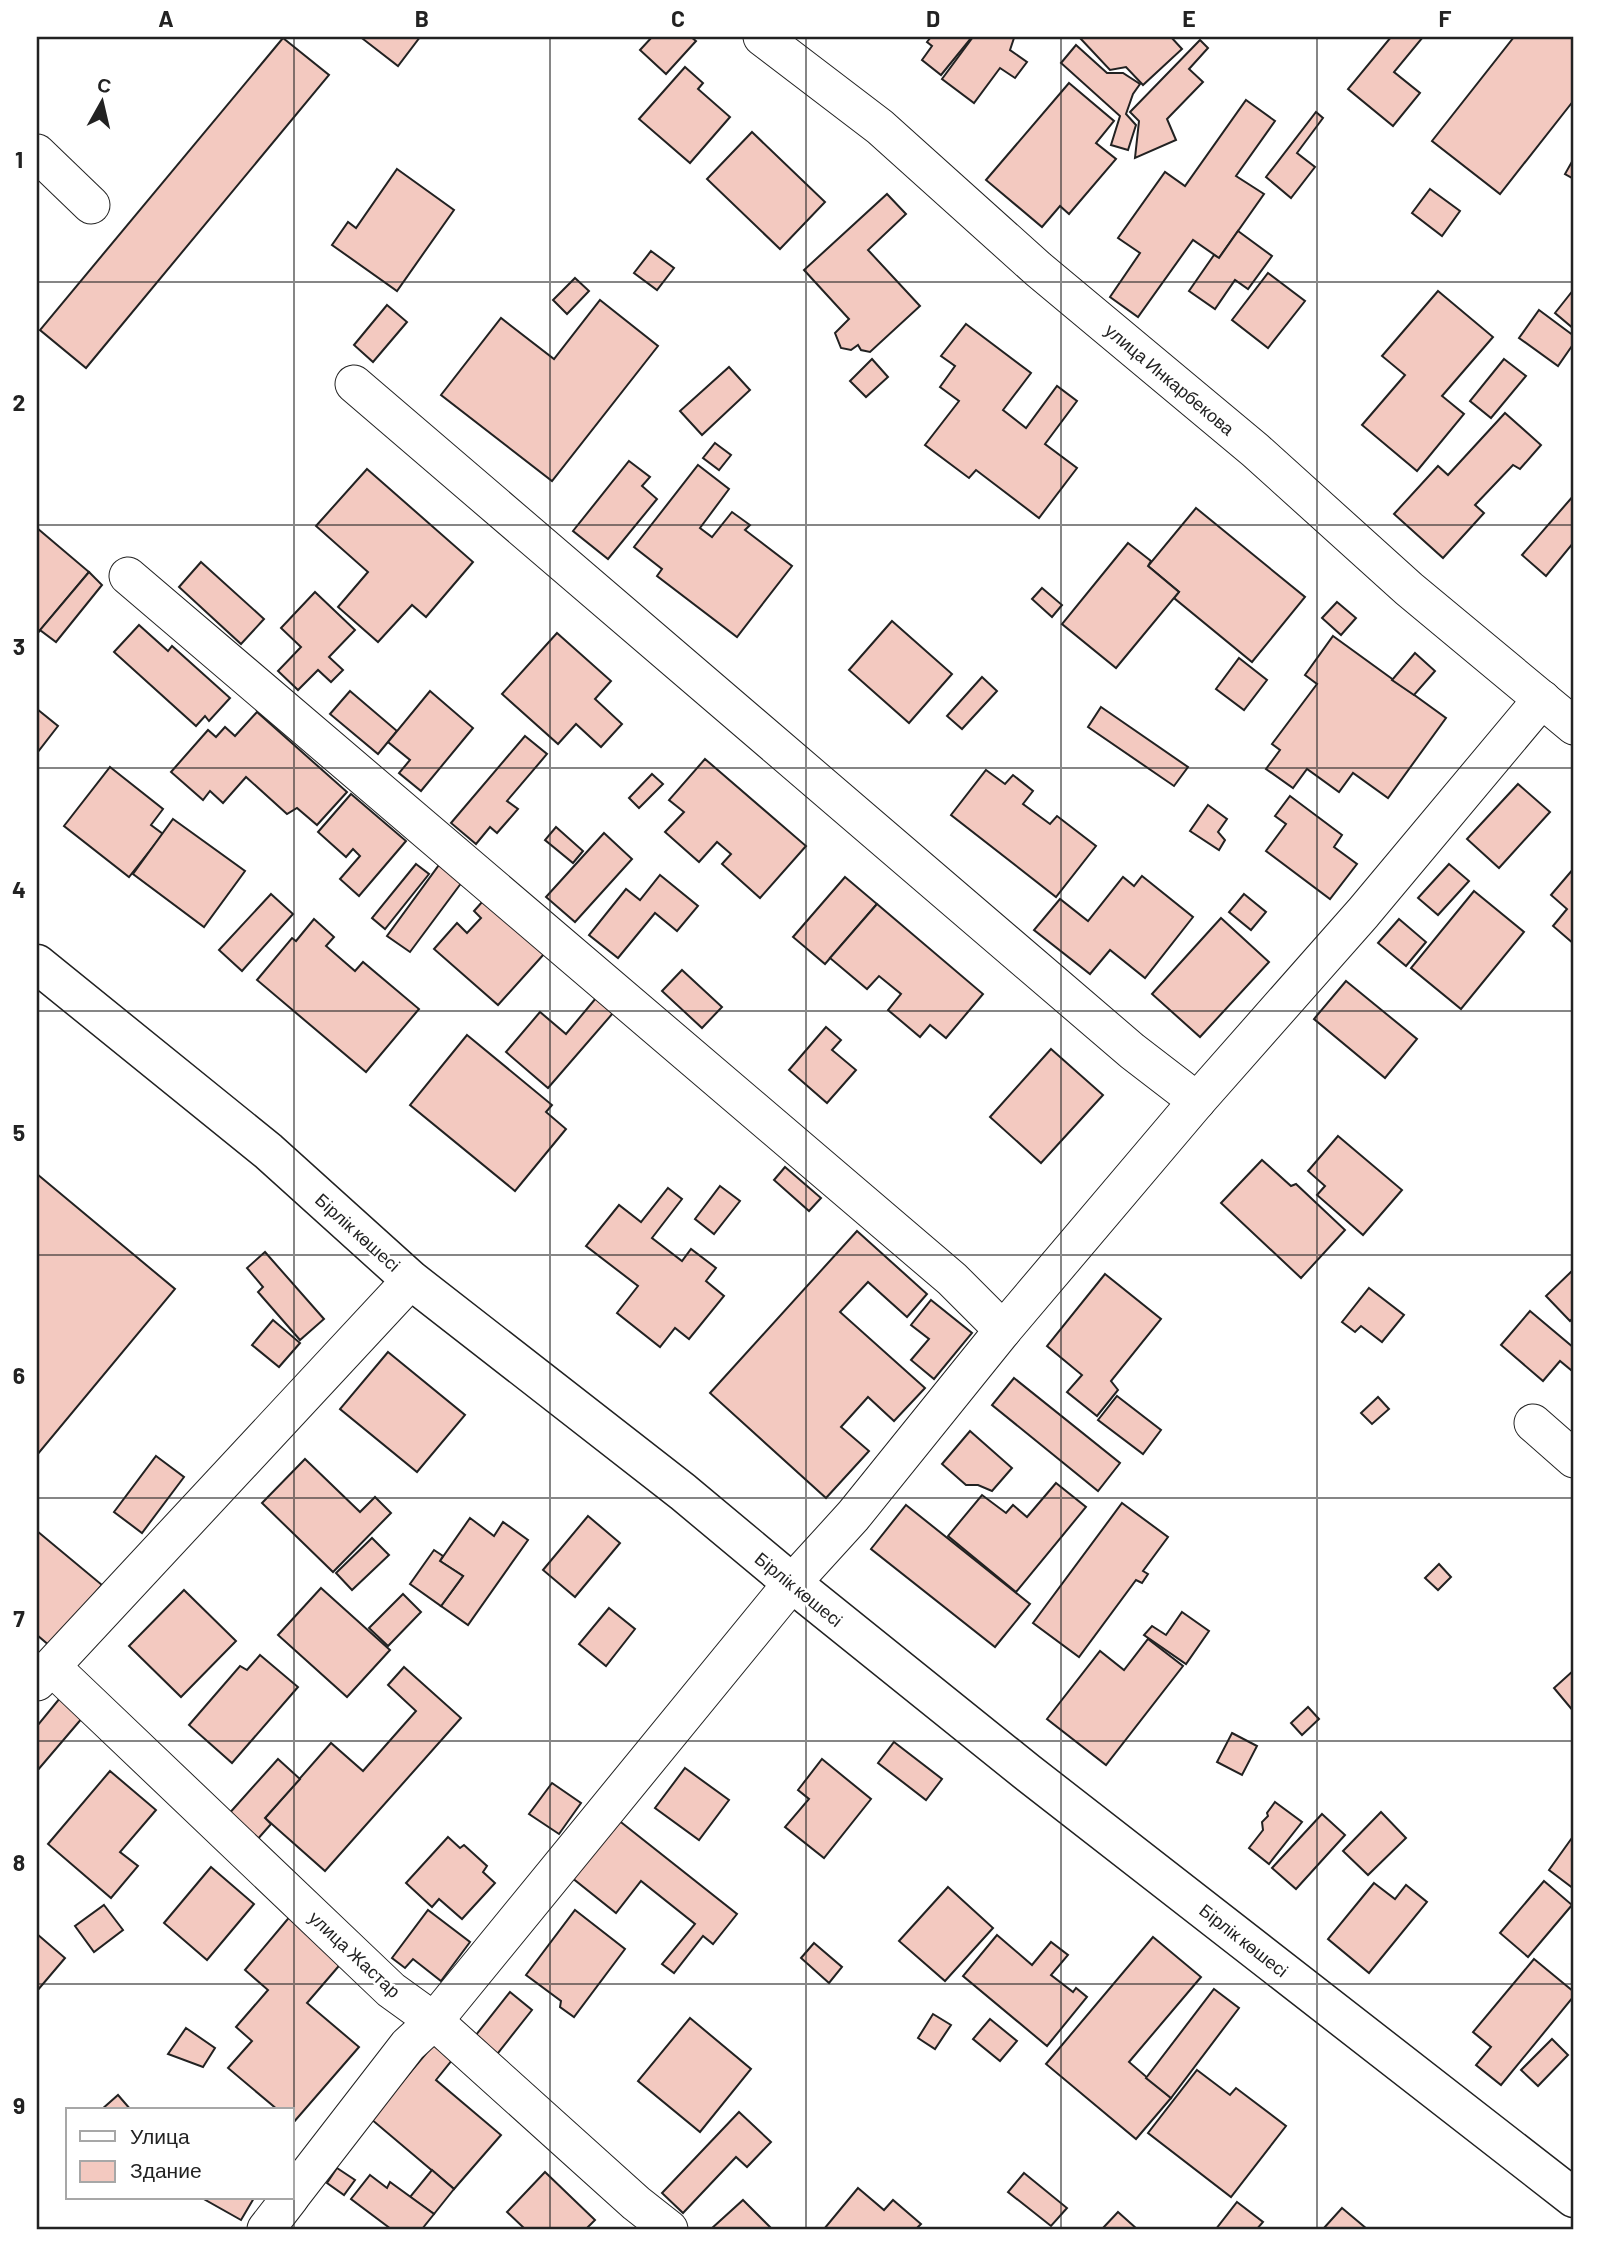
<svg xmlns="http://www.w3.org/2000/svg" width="1611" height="2266" font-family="Barlow,sans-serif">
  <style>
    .building { fill: #f3c9c0; stroke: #222; stroke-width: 2 }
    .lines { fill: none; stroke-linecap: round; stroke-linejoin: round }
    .street-casing { stroke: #222; stroke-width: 39 }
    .primary-casing { stroke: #222; stroke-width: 41 }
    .street { stroke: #fff; stroke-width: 37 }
    .primary { stroke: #fff; stroke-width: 38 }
    .grid { fill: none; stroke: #222; stroke-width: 2; stroke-opacity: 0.55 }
    .labels { text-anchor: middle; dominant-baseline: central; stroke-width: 5; stroke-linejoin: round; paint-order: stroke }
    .street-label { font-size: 18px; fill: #222; stroke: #fff }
    .neatline { fill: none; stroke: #222; stroke-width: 2.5 }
    .grid-label { font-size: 23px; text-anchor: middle; font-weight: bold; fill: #222 }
  </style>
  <rect width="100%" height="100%" fill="#fff"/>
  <g class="building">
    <path d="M365,37h55l-22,29 -35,-27z"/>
    <path d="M652,37h39l5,4 -30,33 -26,-24z"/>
    <path d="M931,37h41l-31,38 -19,-15 10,-14 -5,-4z"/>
    <path d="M973,37h39l2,1 -4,12 17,12 -12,16 -15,-10 -26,35 -32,-24z"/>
    <path d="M1082,37h89l11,12 -39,36 -17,-18 -16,3 -30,-32z"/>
    <path d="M1391,37h32l-29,35 26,21 -27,33 -45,-37z"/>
    <path d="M1514,37h60v63l-74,94 -68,-53z"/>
    <path d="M283,38l46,37 -243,293 -46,-38z"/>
    <path d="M1200,40l8,8 -19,21 14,13 -36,37 9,21 -41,18 4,-37 -9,-9z"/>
    <path d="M1076,45l31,28h16l17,11 -7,10 -7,20 10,11 -8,25 -17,-5 9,-29 -59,-53z"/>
    <path d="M685,67l18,16 -5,6 32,28 -40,46 -51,-44z"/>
    <path d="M1069,83l45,38 -18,22 20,16 -47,55 -9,-8 -18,21 -56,-47z"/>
    <path d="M1246,100l29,21 -39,55 28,18 -45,64 -26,-18 -55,77 -28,-20 30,-44 -22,-15 47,-66 20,14z"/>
    <path d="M1316,112l7,6 -26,35 18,14 -24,31 -25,-21z"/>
    <path d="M752,132l73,70 -45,47 -73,-70z"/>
    <path d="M1574,158v21l-9,-5z"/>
    <path d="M397,169l57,41 -57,81 -65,-46 16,-23 8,6z"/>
    <path d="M1430,189l30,22 -18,25 -30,-23z"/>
    <path d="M887,194l19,20 -38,36 52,56 -50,46 -9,-2 -3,-5 -7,5 -10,-2 -6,-15 14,-14 -45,-49z"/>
    <path d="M1238,231l34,25 -24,33 -13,-9 -20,29 -26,-18 25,-36 5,3z"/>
    <path d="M651,251l23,17 -17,22 -23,-17z"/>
    <path d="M1268,273l37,28 -37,47 -36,-28z"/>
    <path d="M575,278l14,13 -22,23 -14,-14z"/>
    <path d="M1574,289v40l-19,-16z"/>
    <path d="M1438,291l55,46 -51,59 22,18 -47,57 -55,-46 43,-50 -23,-19z"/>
    <path d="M600,300l58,46 -106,135 -111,-86 60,-77 53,41z"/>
    <path d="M387,305l20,17 -34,40 -19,-17z"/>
    <path d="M1539,310l35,26v7l-16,23 -39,-28z"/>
    <path d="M966,324l65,49 -28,37 23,18 31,-42 20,15 -32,43 32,24 -38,50 -63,-48 -7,8 -44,-33 34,-44 -19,-14 15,-21 -14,-10z"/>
    <path d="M872,359l16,18 -22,20 -16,-16z"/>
    <path d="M1504,359l22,17 -35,42 -21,-17z"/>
    <path d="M729,367l21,23 -48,45 -22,-24z"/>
    <path d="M1505,413l36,32 -21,24 -7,-4 -38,40 9,8 -41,45 -49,-44 44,-48 10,9z"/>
    <path d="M715,443l16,12 -12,15 -16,-12z"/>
    <path d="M629,461l21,16 -8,9 15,13 -49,60 -35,-28z"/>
    <path d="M698,465l31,24 -29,39 12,9 20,-25 18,13 -5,5 47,36 -55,71 -80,-61 5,-7 -28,-22z"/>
    <path d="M367,469l106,93 -47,55 -14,-12 -34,37 -40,-35 30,-35 -52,-46z"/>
    <path d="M1574,495v47l-28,34 -24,-21z"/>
    <path d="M1196,508l109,89 -53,65 -78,-64 5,-6 -31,-26z"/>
    <path d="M37,528l52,44 -52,62z"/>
    <path d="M1128,543l23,18 -3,5 31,26 -63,76 -54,-44z"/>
    <path d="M201,562l63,57 -23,25 -62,-57z"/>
    <path d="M89,572l13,13 -46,57 -16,-12z"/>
    <path d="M1042,588l20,17 -10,12 -20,-18z"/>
    <path d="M315,592l40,38 -26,27 14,13 -12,12 -13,-12 -20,20 -20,-19 23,-24 -20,-19z"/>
    <path d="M1337,602l19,16 -15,17 -19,-17z"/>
    <path d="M892,621l60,53 -43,49 -60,-53z"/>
    <path d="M139,625l29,26 4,-5 58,52 -21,23 -4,-5 -9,10 -82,-74z"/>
    <path d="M557,633l54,48 -16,18 27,25 -21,23 -25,-23 -18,20 -56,-50z"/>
    <path d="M1333,636l113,82 -58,80 -35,-25 -14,19 -32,-23 -14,19 -27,-19 14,-19 -8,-6 45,-60 -12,-9z"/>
    <path d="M1415,653l20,18 -21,24 -22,-15z"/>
    <path d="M1239,658l28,22 -23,30 -28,-21z"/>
    <path d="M982,677l15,14 -35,38 -15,-13z"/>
    <path d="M350,691l47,40 -19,23 -48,-40z"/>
    <path d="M430,691l43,37 -52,63 -22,-18 11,-13 -22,-18z"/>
    <path d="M1101,707l87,60 -14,19 -86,-59z"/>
    <path d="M37,709l21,17 -21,27z"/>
    <path d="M257,712l90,80 -30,33 -20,-17 -10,6 -41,-37 -23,26 -13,-12 -7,9 -32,-28 37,-42 8,7 9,-10 10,9z"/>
    <path d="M525,736l22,18 -40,47 11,8 -21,24 -7,-6 -14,17 -25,-21z"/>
    <path d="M705,759l101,87 -46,52 -38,-34 9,-10 -14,-12 -18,20 -34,-30 19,-20 -15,-12z"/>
    <path d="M110,767l53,42 -12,16 12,9 -34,43 -65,-51z"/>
    <path d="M986,770l19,14 8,-9 20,16 -10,13 27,20 7,-8 39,30 -40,51 -105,-82z"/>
    <path d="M652,774l11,10 -24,24 -10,-10z"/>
    <path d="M1518,784l32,28 -51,56 -32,-29z"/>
    <path d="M351,794l55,47 -47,55 -19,-17 20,-23 -7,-7 -7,8 -28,-25z"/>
    <path d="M1290,796l52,39 -8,12 23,17 -27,35 -64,-48 20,-27 -11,-8z"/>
    <path d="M1208,805l19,14 -9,13 7,8 -6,10 -29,-19z"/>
    <path d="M173,819l72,52 -41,56 -71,-53z"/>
    <path d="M556,827l27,24 -10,12 -28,-23z"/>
    <path d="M604,833l28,26 -57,63 -29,-25z"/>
    <path d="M416,864l13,10 -44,55 -13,-11z"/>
    <path d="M1449,864l20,17 -31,34 -20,-17z"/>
    <path d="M439,865l23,17 -52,70 -23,-16z"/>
    <path d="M1574,868v76l-21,-18 14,-17 -16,-14z"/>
    <path d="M660,875l38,31 -21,25 -22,-18 -37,45 -29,-23 37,-46 14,11z"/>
    <path d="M1142,876l51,41 -48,61 -35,-28 -20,24 -56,-44 26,-31 28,22 35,-44 11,9z"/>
    <path d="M845,877l32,27 -52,60 -32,-27z"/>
    <path d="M1474,891l50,41 -63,77 -50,-41z"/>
    <path d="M271,894l22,20 -51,57 -23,-21z"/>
    <path d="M1244,894l22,18 -15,18 -22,-18z"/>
    <path d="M483,901l61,53 -46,51 -64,-56 23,-26 10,10 14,-15 -7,-7z"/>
    <path d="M877,904l106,90 -37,44 -16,-13 -10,12 -32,-27 13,-16 -22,-18 -12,13 -37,-31z"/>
    <path d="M1221,918l48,44 -69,75 -48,-43z"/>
    <path d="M314,919l20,18 -8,9 29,25 8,-9 56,47 -53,63 -109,-92 35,-42 4,3z"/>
    <path d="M1399,919l27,23 -20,24 -28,-23z"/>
    <path d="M682,970l40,37 -20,21 -40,-37z"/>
    <path d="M1346,981l71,58 -32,39 -71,-59z"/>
    <path d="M596,998l17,15 -65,75 -42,-36 34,-40 26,22z"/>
    <path d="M826,1027l15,13 -9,10 24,20 -29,33 -38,-33z"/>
    <path d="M467,1035l85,70 -6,7 20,17 -51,62 -105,-86z"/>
    <path d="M1051,1049l52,46 -62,68 -51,-46z"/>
    <path d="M1338,1136l64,54 -39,45 -46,-40 8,-9 -17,-15z"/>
    <path d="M1262,1160l29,26 5,-2 49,46 -44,48 -80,-75z"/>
    <path d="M785,1167l36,31 -12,13 -35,-31z"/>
    <path d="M37,1174l138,115 -138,166z"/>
    <path d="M720,1186l20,15 -26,33 -19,-15z"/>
    <path d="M668,1188l14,11 -30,39 30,23 9,-12 25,19 -10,13 18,15 -35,43 -14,-11 -15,19 -43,-34 21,-27 -52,-40 33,-41 22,17z"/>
    <path d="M857,1231l70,63 -20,23 -39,-35 -28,30 85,76 -31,33 -26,-24 -27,30 28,24 -43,47 -116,-105z"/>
    <path d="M265,1252l59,67 -24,21 -42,-48 5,-5 -16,-19z"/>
    <path d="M1574,1269v48l-4,4 -24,-25z"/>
    <path d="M1105,1274l56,45 -50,62 7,9 -21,26 -30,-24 15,-17 -35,-29z"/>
    <path d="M1369,1288l35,27 -22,27 -21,-16 -6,6 -13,-10z"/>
    <path d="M931,1300l41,33 -38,46 -23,-19 18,-21 -18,-14z"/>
    <path d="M1530,1311l44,37v18l-3,4 -11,-9 -17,20 -42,-36z"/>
    <path d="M273,1320l27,23 -21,24 -27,-22z"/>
    <path d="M388,1352l77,63 -48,57 -77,-63z"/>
    <path d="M1014,1378l106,85 -22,28 -106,-86z"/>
    <path d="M1117,1396l44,34 -18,24 -45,-34z"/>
    <path d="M1378,1397l11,12 -17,15 -11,-11z"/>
    <path d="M970,1431l42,37 -20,23 -14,-6h-12l-24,-21z"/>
    <path d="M156,1456l28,21 -42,56 -28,-21z"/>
    <path d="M305,1459l55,53 15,-15 16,16 -58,59 -71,-69z"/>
    <path d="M1056,1483l30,24 -70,85 -68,-56 34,-41 24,18 7,-8 14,12z"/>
    <path d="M1122,1503l46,34 -25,34 5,3 -6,9 -6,-3 -57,77 -46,-34z"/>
    <path d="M906,1505l124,99 -35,43 -124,-98z"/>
    <path d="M588,1516l32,27 -45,54 -32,-27z"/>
    <path d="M470,1518l24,18 9,-14 25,18 -60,85 -27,-19 22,-30 -23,-15z"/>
    <path d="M37,1531l65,54 -52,61 -13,-11z"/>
    <path d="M372,1538l17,17 -37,35 -16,-17z"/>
    <path d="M434,1550l9,6 -3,5 23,15 -22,30 -31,-22z"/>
    <path d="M1439,1564l12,13 -13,13 -13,-12z"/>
    <path d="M321,1588l69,62 -43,47 -69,-62z"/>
    <path d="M184,1590l52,51 -55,56 -52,-51z"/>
    <path d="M403,1594l18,18 -33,34 -19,-18z"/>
    <path d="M609,1608l26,21 -29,37 -27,-22z"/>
    <path d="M1182,1612l27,19 -23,33 -42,-29 8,-9 14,9z"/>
    <path d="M1148,1639l35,27 -77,99 -59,-46 53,-68 24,19z"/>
    <path d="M260,1655l38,32 -66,76 -43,-38 51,-59 7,4z"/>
    <path d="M404,1667l57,51 -136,153 -60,-53 66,-75 32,28 53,-60 -28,-26z"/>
    <path d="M1574,1670v42l-20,-24z"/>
    <path d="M60,1698l23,19 -46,54v-45z"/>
    <path d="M1308,1707l11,12 -17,16 -11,-12z"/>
    <path d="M1232,1733l25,13 -15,29 -25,-13z"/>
    <path d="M894,1742l48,37 -16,21 -48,-37z"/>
    <path d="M278,1759l22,20 -35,39 6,6 -15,17 -29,-25z"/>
    <path d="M822,1759l49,40 -47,59 -39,-31 24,-28 -11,-9z"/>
    <path d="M685,1768l44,32 -30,40 -44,-32z"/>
    <path d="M110,1771l46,39 -36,42 18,14 -27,32 -63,-54z"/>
    <path d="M552,1783l29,20 -22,31 -30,-20z"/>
    <path d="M1275,1802l27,20 -33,42 -20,-16 14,-18 -1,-8 6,-6 -1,-3z"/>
    <path d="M1381,1812l25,26 -38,37 -25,-24z"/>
    <path d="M1322,1814l23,21 -49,54 -24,-21z"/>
    <path d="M617,1819l120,95 -24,30 -10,-8 -29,37 -12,-9 33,-40 -54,-43 -25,32 -45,-36z"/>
    <path d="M1574,1835v54l-25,-19z"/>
    <path d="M448,1837l12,11 4,-3 23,21 -4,6 12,11 -33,36 -23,-20 -7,8 -26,-24z"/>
    <path d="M211,1867l43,37 -47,56 -43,-37z"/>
    <path d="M1544,1881l28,24 -44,52 -28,-24z"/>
    <path d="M1374,1883l21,16 11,-14 21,17 -58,71 -41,-34z"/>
    <path d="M948,1887l45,41 -48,53 -46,-40z"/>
    <path d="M104,1905l19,25 -29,22 -19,-26z"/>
    <path d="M428,1910l42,32 -29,39 -28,-22 -8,9 -13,-10z"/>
    <path d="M575,1910l50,39 -51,68 -14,-10 1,-6 -35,-26z"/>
    <path d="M292,1914l52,46 -37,43 52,44 -66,76 -1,-13h-14l-50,-42 24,-27 -16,-14 32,-37 -23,-20z"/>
    <path d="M37,1934l28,24 -28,33z"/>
    <path d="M997,1935l35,30 19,-23 17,13 -17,20 22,17 3,-4 11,9 -40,49 -84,-70z"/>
    <path d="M1153,1937l48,40 -72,85 42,36 -35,41 -90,-75z"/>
    <path d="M814,1943l28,24 -13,16 -28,-25z"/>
    <path d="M1534,1959l40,33v4l-73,89 -25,-20 15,-18 -18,-15z"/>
    <path d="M1214,1989l25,19 -68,90 -25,-20z"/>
    <path d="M510,1992l22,18 -38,48 -22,-18z"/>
    <path d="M933,2014l18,11 -16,24 -17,-11z"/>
    <path d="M690,2018l61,51 -51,63 -62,-51z"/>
    <path d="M990,2019l27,22 -17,20 -27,-22z"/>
    <path d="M186,2028l29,20 -12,19 -35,-13z"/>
    <path d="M1552,2039l16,16 -30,31 -17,-16z"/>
    <path d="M434,2044l18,16 -16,20 65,55 -47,54 -83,-70z"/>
    <path d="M1197,2070l33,25 6,-7 50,38 -55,71 -83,-64z"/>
    <path d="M118,2095l13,15h-30z"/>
    <path d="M739,2112l32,30 -24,25 -11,-10 -53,56 -21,-20z"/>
    <path d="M337,2168l18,12 -11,15 -17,-12z"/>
    <path d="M432,2170l22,19 -20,25 -24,-17z"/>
    <path d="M545,2172l50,48 -9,9h-61l-18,-17z"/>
    <path d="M1024,2173l43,35 -16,18 -43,-34z"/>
    <path d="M370,2175l17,13 3,-6 44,32 -12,15h-31l-40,-30z"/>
    <path d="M858,2188l26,22 9,-10 28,24 -5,5h-92z"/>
    <path d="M202,2198h52l-13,22z"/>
    <path d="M743,2200l29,29h-61z"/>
    <path d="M1237,2202l26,20 -6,7h-41z"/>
    <path d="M1342,2208l25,21h-44z"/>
    <path d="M1118,2212l19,17h-35z"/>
  </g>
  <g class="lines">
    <g class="street-casing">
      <g id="street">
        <path d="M762,37l118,90 158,142 217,181 154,139 165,137"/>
        <path d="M37,153l54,52"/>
        <path d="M354,384l778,667 65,50"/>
        <path d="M128,576l824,703 51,51"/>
        <path d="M1533,1423l41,36"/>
        <path d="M52,1667l339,323 43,31 202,182 33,26"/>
        <path d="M37,1682l374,-402"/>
        <path d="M292,2195l116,-150 26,-24 358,-438 61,-67 150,-186 194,-229 166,-188 179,-214"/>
        <path d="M266,2229l24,-31"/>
      </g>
    </g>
    <g class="primary-casing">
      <path id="primary" d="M37,964l231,187 143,129 272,212 109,91 235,189 547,426"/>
    </g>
    <use href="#street" class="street"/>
    <use href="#primary" class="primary"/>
  </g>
  <path class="grid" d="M294,37v2192M550,37v2192M806,37v2192M1061,37v2192M1317,37v2192M37,282h1537M37,525h1537M37,768h1537M37,1011h1537M37,1255h1537M37,1498h1537M37,1741h1537M37,1984h1537"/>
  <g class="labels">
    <g class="street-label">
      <text transform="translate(1170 379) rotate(40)">улица Инкарбекова</text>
      <text transform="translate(358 1232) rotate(42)">Бірлік көшесі</text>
      <text transform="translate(799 1589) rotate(39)">Бірлік көшесі</text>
      <text transform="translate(1244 1940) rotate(38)">Бірлік көшесі</text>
      <text transform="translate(355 1954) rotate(43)">улица Жастар</text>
    </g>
  </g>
  <rect width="1611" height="2266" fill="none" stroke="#ffffff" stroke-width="77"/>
  <rect x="66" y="2108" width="228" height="91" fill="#ffffff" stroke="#a7a7a7" stroke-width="2"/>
  <rect x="80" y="2131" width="35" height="10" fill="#ffffff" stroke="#a7a7a7" stroke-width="2"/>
  <text x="130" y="2144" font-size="21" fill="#222222">Улица</text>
  <rect x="80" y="2161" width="35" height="21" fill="#f3c9c0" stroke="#a7a7a7" stroke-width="2"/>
  <text x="130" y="2178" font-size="21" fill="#222222">Здание</text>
  <g transform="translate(102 102) rotate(8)" stroke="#ffffff" stroke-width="5" paint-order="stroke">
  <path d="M0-5L12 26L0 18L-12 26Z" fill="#222222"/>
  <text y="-10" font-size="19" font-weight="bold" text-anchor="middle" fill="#222222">С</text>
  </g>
  <rect x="38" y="38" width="1534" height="2190" class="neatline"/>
  <g class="grid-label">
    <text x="166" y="27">A</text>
    <text x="422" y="27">B</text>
    <text x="678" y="27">C</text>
    <text x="933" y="27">D</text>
    <text x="1189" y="27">E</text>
    <text x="1445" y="27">F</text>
    <text x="19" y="168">1</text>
    <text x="19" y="411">2</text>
    <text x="19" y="655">3</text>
    <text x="19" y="898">4</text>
    <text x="19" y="1141">5</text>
    <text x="19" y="1384">6</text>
    <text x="19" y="1627">7</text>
    <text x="19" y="1871">8</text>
    <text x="19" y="2114">9</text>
  </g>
</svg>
